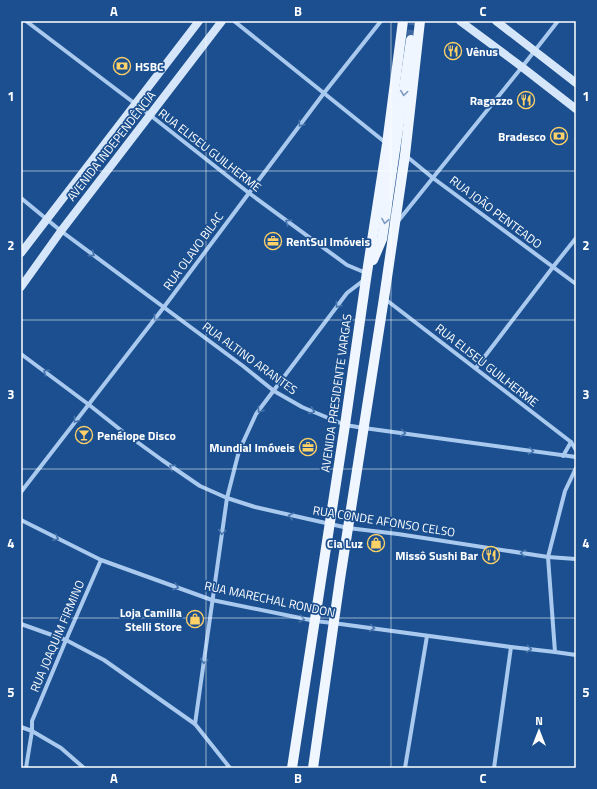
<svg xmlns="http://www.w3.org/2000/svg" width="597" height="789" font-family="'Titillium Web',sans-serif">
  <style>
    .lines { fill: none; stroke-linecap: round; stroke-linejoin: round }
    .primary-tunnel { stroke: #3d69a0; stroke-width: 10; stroke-dasharray: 10 5; stroke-linecap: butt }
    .minor { stroke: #a9c9ee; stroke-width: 4 }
    .secondary { stroke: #d6e6fa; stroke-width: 8 }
    .primary { stroke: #f0f6ff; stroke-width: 10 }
    .oneway { stroke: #7b9ac1 }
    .oneway2 { stroke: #4674ac }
    .grid { fill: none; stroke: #fff; stroke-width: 1; stroke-opacity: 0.55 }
    .labels { text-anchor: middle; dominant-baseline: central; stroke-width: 3.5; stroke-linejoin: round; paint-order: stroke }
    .poi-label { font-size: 12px; font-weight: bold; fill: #fff; stroke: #1b4f8f; text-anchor: end }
    .street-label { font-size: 12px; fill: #fff; stroke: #1b4f8f }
    .neatline { fill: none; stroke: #fff; stroke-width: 1.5 }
    .grid-label { font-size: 13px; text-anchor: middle; font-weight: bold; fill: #fff }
  </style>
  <rect width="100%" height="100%" fill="#1b4f8f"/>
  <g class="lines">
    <path class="primary-tunnel" d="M411,40l3,-19"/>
    <g class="minor">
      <path d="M26,21l124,94 99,78 98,72 19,8"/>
      <path d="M234,21l152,122"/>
      <path d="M405,155l28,23 143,106"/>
      <path d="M21,198l40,33 182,135 31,25 28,16 43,18 19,3 212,29"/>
      <path d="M399,220l123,-153 36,-46"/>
      <path d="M385,299l186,143 5,8"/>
      <path d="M21,354l67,50 34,27 40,29 38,26 27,12 28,9 93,21 50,6 150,23 28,2"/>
      <path d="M476,368l77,-101 23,-29"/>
      <path d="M563,456l8,-14"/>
      <path d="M21,492l143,-185 85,-114 75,-100 57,-72"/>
      <path d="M21,520l80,40 111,40 103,21 18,2 178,24 44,5 21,3"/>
      <path d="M21,624l45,16 38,20 91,64 35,44"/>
      <path d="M555,652l-7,-95 17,-66 11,-23"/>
      <path d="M195,724l32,-226 12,-47 17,-37 91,-121 17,-13"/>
      <path d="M21,727l11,4 29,17 23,20"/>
      <path d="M26,768l6,-37v-10l34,-81 35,-80"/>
      <path d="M405,768l22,-132"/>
      <path d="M494,768l17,-121"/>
    </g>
    <g class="secondary">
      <path d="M460,21l62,46 54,42"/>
      <path d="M496,21l80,62"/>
      <path d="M21,253l178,-232"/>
      <path d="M21,287l40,-56 161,-210"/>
    </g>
    <g class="primary">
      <path d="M373,260l9,-21 29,-199"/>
      <path d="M292,768l53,-343 21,-146 21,-135 16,-123"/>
      <path d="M313,768l27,-189 44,-281 21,-143 15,-134"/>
    </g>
  </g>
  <defs><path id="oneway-chevron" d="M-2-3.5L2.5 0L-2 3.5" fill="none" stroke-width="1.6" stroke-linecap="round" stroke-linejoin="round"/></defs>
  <g class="oneway">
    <use href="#oneway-chevron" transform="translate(404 93) rotate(98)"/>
    <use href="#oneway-chevron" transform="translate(385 221) rotate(99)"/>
  </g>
  <g class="oneway2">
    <use href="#oneway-chevron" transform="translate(301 124) rotate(127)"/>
    <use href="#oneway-chevron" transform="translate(288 222) rotate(-144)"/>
    <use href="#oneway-chevron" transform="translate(92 254) rotate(36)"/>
    <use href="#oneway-chevron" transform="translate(338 305) rotate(127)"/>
    <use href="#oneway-chevron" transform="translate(156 318) rotate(128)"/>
    <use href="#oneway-chevron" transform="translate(46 372) rotate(-143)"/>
    <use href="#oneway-chevron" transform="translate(260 410) rotate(126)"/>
    <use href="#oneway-chevron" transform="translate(312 411) rotate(22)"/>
    <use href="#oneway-chevron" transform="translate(76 420) rotate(127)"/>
    <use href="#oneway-chevron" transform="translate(403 433) rotate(7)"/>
    <use href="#oneway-chevron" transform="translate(531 451) rotate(9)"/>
    <use href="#oneway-chevron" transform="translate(172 467) rotate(-146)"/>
    <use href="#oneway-chevron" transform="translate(291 516) rotate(-167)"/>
    <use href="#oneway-chevron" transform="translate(222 532) rotate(98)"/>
    <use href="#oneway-chevron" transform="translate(56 538) rotate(27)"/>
    <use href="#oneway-chevron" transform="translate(523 553) rotate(-171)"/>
    <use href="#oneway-chevron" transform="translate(176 587) rotate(19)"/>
    <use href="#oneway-chevron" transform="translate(302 619) rotate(12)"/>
    <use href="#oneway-chevron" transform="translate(372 628) rotate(8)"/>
    <use href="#oneway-chevron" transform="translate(529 649) rotate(6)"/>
    <use href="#oneway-chevron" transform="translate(204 661) rotate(98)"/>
  </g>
  <path class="grid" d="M206,21v747M391,21v747M21,171h555M21,320h555M21,469h555M21,618h555"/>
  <defs>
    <g id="restaurant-ring" transform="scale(0.9)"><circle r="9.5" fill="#1b4f8f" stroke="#ffd166" stroke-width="1.5"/><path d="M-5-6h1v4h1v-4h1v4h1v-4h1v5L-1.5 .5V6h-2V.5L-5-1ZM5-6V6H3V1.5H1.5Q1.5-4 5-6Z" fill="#ffd166"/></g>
    <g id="bank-ring" transform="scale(0.9)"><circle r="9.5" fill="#1b4f8f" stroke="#ffd166" stroke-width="1.5"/><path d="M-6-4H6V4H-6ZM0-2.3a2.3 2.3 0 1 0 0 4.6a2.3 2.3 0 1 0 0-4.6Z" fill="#ffd166"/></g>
    <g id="office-ring" transform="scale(0.9)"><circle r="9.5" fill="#1b4f8f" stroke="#ffd166" stroke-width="1.5"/><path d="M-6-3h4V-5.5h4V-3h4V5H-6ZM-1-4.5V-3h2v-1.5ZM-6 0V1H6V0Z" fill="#ffd166"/></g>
    <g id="bar-ring" transform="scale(0.9)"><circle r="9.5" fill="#1b4f8f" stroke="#ffd166" stroke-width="1.5"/><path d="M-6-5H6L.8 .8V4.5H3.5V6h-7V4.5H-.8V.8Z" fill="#ffd166"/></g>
    <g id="shop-ring" transform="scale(0.9)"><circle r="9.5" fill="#1b4f8f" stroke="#ffd166" stroke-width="1.5"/><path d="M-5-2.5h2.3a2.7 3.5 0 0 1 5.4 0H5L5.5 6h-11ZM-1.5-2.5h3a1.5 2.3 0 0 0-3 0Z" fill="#ffd166"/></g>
  </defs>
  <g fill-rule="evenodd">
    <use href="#restaurant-ring" x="453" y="51"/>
    <use href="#bank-ring" x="122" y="66"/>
    <use href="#restaurant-ring" x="526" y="100"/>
    <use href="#bank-ring" x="559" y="136"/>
    <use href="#office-ring" x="273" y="241"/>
    <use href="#bar-ring" x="84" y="435"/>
    <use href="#office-ring" x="308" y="447"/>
    <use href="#shop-ring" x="376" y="543"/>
    <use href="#restaurant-ring" x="491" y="555"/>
    <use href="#shop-ring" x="195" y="619"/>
  </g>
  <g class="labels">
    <g class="poi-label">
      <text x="466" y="51" text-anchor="start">Vênus</text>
      <text x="135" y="66" text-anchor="start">HSBC</text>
      <text x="513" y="100">Ragazzo</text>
      <text x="546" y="136">Bradesco</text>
      <text x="286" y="241" text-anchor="start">RentSul Imóveis</text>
      <text x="97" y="435" text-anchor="start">Penélope Disco</text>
      <text x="295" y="447">Mundial Imóveis</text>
      <text x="363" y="543">Cia Luz</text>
      <text x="478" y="555">Missô Sushi Bar</text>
      <text x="182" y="612">Loja Camilla<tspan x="182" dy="14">Stelli Store</tspan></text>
    </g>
    <g class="street-label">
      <text transform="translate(111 146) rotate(-52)">AVENIDA INDEPENDÊNCIA</text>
      <text transform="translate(210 150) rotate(38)">RUA ELISEU GUILHERME</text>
      <text transform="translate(496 212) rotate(37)">RUA JOÃO PENTEADO</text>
      <text transform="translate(193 251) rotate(-54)">RUA OLAVO BILAC</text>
      <text transform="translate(250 358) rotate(36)">RUA ALTINO ARANTES</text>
      <text transform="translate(487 365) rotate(38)">RUA ELISEU GUILHERME</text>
      <text transform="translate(336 393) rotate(-82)">AVENIDA PRESIDENTE VARGAS</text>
      <text transform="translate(384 521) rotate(9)">RUA CONDE AFONSO CELSO</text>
      <text transform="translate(270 599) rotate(12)">RUA MARECHAL RONDON</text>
      <text transform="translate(57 636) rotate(-67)">RUA JOAQUIM FIRMINO</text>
    </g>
  </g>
  <rect width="597" height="789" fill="none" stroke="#1b4f8f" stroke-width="44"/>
  <g transform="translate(539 731)" stroke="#1b4f8f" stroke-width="3" paint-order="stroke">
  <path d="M0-3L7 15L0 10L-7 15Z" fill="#ffffff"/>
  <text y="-6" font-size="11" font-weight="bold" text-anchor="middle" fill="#ffffff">N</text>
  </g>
  <rect x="22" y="22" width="553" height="745" class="neatline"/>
  <g class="grid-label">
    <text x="114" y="16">A</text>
    <text x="298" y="16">B</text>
    <text x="483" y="16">C</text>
    <text x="11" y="101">1</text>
    <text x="586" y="101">1</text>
    <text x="11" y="250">2</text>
    <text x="586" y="250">2</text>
    <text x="11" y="399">3</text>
    <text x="586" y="399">3</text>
    <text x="11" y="548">4</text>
    <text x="586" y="548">4</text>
    <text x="11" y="697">5</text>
    <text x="586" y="697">5</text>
    <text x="114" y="783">A</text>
    <text x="298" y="783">B</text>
    <text x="483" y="783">C</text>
  </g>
</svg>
